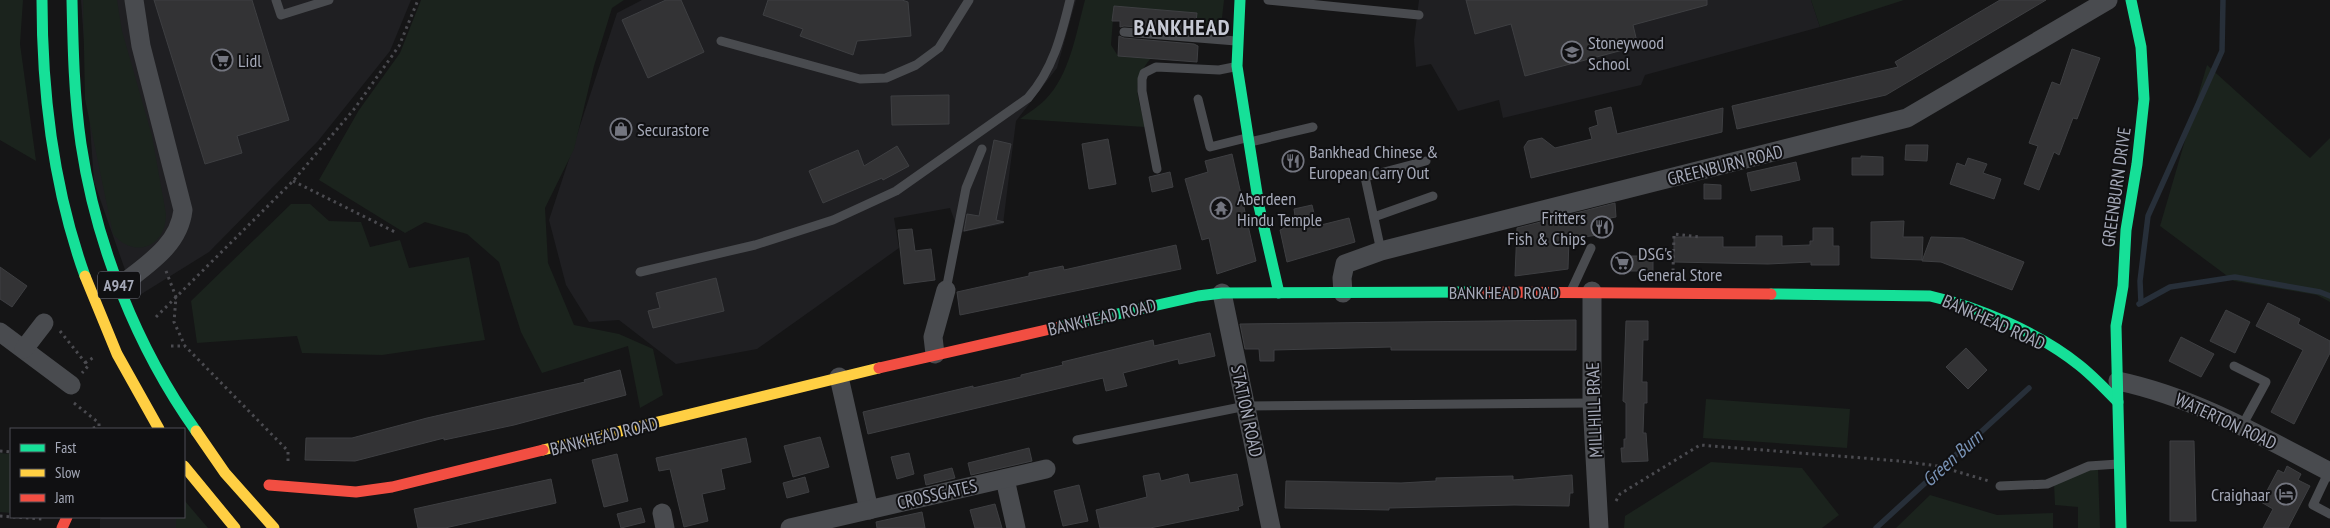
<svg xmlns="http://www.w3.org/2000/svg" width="2330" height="528" font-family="'PT Sans Narrow',sans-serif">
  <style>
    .built { fill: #1f1f22 }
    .green { fill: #1b231d }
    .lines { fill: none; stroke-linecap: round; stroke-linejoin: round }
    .stream { stroke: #272f39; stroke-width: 5.5 }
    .building { fill: #333335; stroke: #3e3f42 }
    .path { stroke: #4b4b50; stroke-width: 3; stroke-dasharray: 2.5 4; stroke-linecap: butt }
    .lane { stroke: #494b4f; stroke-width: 9 }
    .street { stroke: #494b4f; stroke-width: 19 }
    .fast { stroke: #16e098; stroke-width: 11 }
    .slow { stroke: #ffcf43; stroke-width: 11 }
    .jam { stroke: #f24e42; stroke-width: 11 }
    .labels { text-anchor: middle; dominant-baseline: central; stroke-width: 4; stroke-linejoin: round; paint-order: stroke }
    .shield { fill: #101012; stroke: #787b86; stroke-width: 1 }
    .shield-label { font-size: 16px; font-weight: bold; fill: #a5a9b8 }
    .poi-label { font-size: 18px; fill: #a5a9b8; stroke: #101012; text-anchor: start }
    .street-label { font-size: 18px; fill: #a5a9b8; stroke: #101012 }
    .water-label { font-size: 19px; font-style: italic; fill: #7993b6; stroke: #101012 }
    .district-label { font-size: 22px; font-weight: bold; letter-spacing: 1px; fill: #c6c9d4; stroke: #101012 }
  </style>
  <rect width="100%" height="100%" fill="#151516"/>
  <g class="built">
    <path d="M81,0h330l-21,51 -72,90 -109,111 -74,46 -41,-116z"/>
    <path d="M642,0h434l-19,68 -41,53 -13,103 -44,9 -9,-25 -56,10 5,30 -142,101 -81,15 -57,-44 -30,2 -23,-37 -17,-65 68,-207z"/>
    <path d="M1419,0h392l9,27 -175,48 -4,10 -138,33 -4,-18 -41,11 -27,-47 -15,3 -2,-27z"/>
    <path d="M103,517h73v11h-76v-9z"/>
  </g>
  <g class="green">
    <path d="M0,0h23l-3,44 16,117 -36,-21z"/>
    <path d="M83,0h34l5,31 30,105 14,78c0,34 -32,45 -53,20l-28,-135z"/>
    <path d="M421,0h203l-12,8 -18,58 -20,83 -29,59 3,55 26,62 45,9 34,15 10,46 -23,13 -12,-62 -86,27 -21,-41 -22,-70 -32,-28 -42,-12 -20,11 -86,-53 40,-70 41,-57z"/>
    <path d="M1085,0h139l-4,35 -2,2 -15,-1 -7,-8 1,-15 -83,-7 -3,39 7,11 33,2c-22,26 -12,38 -6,69l-125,-8c8,-6 18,-12 25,-19 25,-25 31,-67 40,-100z"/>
    <path d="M1811,0h93l-84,27z"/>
    <path d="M2207,65l103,93 20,-20v164l-13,-7 -83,-14 -74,-55z"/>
    <path d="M291,204h19l19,17 32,1 9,25 30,-7 9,28 60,-11 16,83 -103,15 -80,-2 -5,-17 -100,7 -6,-42z"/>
    <path d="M1706,399l144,10 -3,39 -144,-10z"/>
    <path d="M0,453l11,1v59l-11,-1z"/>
    <path d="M1711,462l91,6 37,47 -17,13h-198l1,-12z"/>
    <path d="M2098,469l2,59h-22v-21l-23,-2 -1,-21 36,-14z"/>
    <path d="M1930,495l67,20 56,-2v15h-157z"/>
    <path d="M184,500l24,28h-32v-11h8z"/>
  </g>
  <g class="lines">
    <g class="stream">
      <path d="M2141,303l-1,-22 8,-65 74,-165 1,-51"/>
      <path d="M2139,304l31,-17 65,-10 85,15 10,4"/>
      <path d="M1876,528l153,-140"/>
    </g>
  </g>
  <g class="building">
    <path d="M154,0h98l37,120 -52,16 5,17 -37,11z"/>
    <path d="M666,0h15l23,52 -56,26 -26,-58z"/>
    <path d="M768,0h134l6,2 3,34 -54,5 -4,14 -53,-19 3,-7 -40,-14z"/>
    <path d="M1466,0h241v5l-74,20 5,21 -113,30 -14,-52 -36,10z"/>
    <path d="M2000,0h46l-160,95 -149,34 -5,-23 166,-39 -3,-5z"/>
    <path d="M1114,6l83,7 -2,18 -71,-5 -4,1v-6h-8z"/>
    <path d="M1119,36l5,2 70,6 4,2 -1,16 -79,-6z"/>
    <path d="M2072,49l28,9 -23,61 -4,-1 -14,37 -5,-3 -15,38 -15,-6 14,-38 -9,-3 23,-61 8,3z"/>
    <path d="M949,95v29l-57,1 -1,-29z"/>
    <path d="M1611,107l6,27 106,-26 -1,24 -191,46 -7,-31 4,-6 14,-3 13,10 37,-9 -3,-11 9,-3 -3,-14z"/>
    <path d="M1108,139l8,45 -27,5 -7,-45z"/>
    <path d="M994,140l17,4 -15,76 8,2 -40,9 3,-17 12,2z"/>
    <path d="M1906,145h22l-1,16 -22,-1z"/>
    <path d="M897,146l12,20 -26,14 -1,-2 -59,25 -14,-32 49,-21 6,16z"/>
    <path d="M1232,154l24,107 -39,13 -8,-36 -7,2 -17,-61 23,-7 -3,-11z"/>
    <path d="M1861,156l22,1v18h-31v-17h9z"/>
    <path d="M1968,158l19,6 -4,9 18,6 -7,20 -44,-15 7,-21 8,3z"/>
    <path d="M1796,162l4,18 -49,11 -4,-18z"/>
    <path d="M1170,172l3,15 -21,5 -3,-15z"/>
    <path d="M1704,184l17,1v14h-17z"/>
    <path d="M1615,203l1,14 -6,1 2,15 -43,6 -1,30 -53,7 2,-48z"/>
    <path d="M1312,205l5,21 32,-8 6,24 -68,20 -7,-32 3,-1 -2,-9 14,-4 -1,-7z"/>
    <path d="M1904,221l-1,16h20l-1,23 -51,-2v-36z"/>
    <path d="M1813,228h20v18h6v19h-28v-3l-43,2 -94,-2v-25h49v10h33v-11h26v10l28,-1v-4h3z"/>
    <path d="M912,229l3,22 16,-2 4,31 -31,4 -6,-54z"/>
    <path d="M1931,237l32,1 61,24 -12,28 -71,-28 -19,-1z"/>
    <path d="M1176,245l5,24 -221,46 -3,-23 72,-16v-3l34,-7 1,4z"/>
    <rect x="1616" y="256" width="37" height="15"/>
    <path d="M0,267l27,19 -15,21 -12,-8z"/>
    <path d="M716,278l8,33 -71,17 -5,-17 12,-3 -4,-15z"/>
    <path d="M2268,303l32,16 -2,5 32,17v12l-36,71 -23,-12 32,-62 -47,-24z"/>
    <path d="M2226,310l24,12 -15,31 -25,-12z"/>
    <path d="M1576,320v30h-185v-3l-117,3v11h-14l-1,-12h-14l-5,-25z"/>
    <path d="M1626,321h22v19h-5l-1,42h5v21h-3l-1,30h3l2,28 -26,1 -1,-14h3v-9h2v-36l-3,-2z"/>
    <path d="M1210,333l5,23 -36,8 -1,-5 -55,14 4,13 -21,5 -3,-13 -235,56 -5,-22 110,-26v2l48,-11v-2l42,-10 -1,-3 91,-22 1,6z"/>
    <path d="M2181,337l33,17 -13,23 -32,-16z"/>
    <path d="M1966,348l21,22 -19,19 -22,-22z"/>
    <path d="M620,370l6,25 -112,30 -70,15v-2l-89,23 -50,-1 1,-22h46l75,-20 158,-36 -1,-2z"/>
    <path d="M820,437l9,30 -36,10 -9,-31z"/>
    <path d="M746,438l5,24 -30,7 4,20 -23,5 6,27 -24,6 -14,-58 -11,2 -3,-13z"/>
    <path d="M2170,441h24l2,80h-26z"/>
    <path d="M1029,448l3,13 -61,14 -3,-12z"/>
    <path d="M909,453l5,21 -17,5 -6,-22z"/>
    <path d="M617,454l11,47 -24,6 -12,-47z"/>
    <path d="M2287,466l14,8 -3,6 12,6 -22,42h-25l10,-19 -12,-7 17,-32 6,3z"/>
    <path d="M952,468l3,10 -29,7 -2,-10z"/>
    <path d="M1159,473l2,8 27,-7 2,9 47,-9 6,31 -5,2 1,3 -89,18h-50l-4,-18 51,-13 -4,-21z"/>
    <path d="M1572,475l1,18h-3l-1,13 -55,-1 -125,3v2l-104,-2 1,-27 115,2 35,-2v-3l77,-2v4z"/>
    <path d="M805,477l4,15 -22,6 -4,-15z"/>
    <path d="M551,479l5,24 -111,25h-27l-4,-19z"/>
    <path d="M1079,485l9,36 -25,5 -9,-35z"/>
    <path d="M995,504l7,24h-27l-5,-18z"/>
    <path d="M641,508l4,14 -24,6 -4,-14z"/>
    <path d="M922,512l3,16h-48l-1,-6z"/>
  </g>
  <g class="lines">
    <g class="path">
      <path d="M293,181l104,52"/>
      <path d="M166,271l10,26 -2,25 11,24 103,105v14"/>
      <path d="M1673,271l1,-37 25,3"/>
      <path d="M156,317l137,-136 62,-73 44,-62 19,-46"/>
      <path d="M60,331l28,35 -6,7"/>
      <path d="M171,346h14"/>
      <path d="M85,363l9,-6"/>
      <path d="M74,403l25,20v3l-8,3"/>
      <path d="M0,451l11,1"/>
      <path d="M1616,501l4,-7 80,-49 200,16 38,5 51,15"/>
      <path d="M0,516l42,3"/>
    </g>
    <g class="lane">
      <path d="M276,0l5,15 48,-15"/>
      <path d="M1268,0l151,15"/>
      <path d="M1124,32l112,9"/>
      <path d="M721,41l139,38 26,-1 30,-13 23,-17 30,-48"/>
      <path d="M1198,99l12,48 36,-9"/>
      <path d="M1250,142l63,-15"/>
      <path d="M1157,169l-15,-78v-12l2,-6 12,-6 63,3 15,-3"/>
      <path d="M1374,217l59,-21"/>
      <path d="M1381,251l-16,-74 61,-16"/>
      <path d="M640,272l115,-27 78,-25 63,-29 132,-93c25,-29 33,-61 42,-98"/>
      <path d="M1572,289l19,-41"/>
      <path d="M946,290l20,-102 16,-39"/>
      <path d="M2234,366l32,16 -24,44"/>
      <path d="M1077,440l169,-34 346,-3"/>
      <path d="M2329,471l-16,34 17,9"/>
      <path d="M2000,486l47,-2 42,-18 29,-2"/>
    </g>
    <g class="street">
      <path d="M120,286c26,-21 59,-40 63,-76l-42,-164 -7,-46"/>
      <path d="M1592,291v112l7,125"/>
      <path d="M1222,293l49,235"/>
      <path d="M1343,293l-1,-15 3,-14 36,-13 526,-133 201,-118"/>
      <path d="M0,332l71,53"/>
      <path d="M24,349l20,-26"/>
      <path d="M935,354l-2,-17 13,-47"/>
      <path d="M839,377l30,133"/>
      <path d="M2118,381c76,16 143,55 212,91"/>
      <path d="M1005,479l11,49"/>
      <path d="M662,513l3,15"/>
      <path d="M790,528l256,-59"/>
    </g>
    <g class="fast">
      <path d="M42,0c0,94 11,187 43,276"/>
      <path d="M72,0c1,48 2,96 9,144 15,101 56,204 115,287"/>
      <path d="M1240,0l-3,66 22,140 20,87"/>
      <path d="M1771,294l159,2c49,11 109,37 149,69 14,11 26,24 39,37"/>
      <path d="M1059,327l139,-31 24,-3 255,-1"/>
      <path d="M2121,528l-5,-202 7,-40 3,-56 11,-66 7,-65 -3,-52 -10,-47"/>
    </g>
    <g class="slow">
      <path d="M85,276l32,78 42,75"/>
      <path d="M196,431l29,42 49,55"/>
      <path d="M543,450l336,-82"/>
      <path d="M184,466l51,62"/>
    </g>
    <g class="jam">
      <path d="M1477,292l294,2"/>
      <path d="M879,368l180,-41"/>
      <path d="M269,485l87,7 36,-5 151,-37"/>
      <path d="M62,528l5,-11"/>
    </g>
  </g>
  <defs>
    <g id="school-ring" transform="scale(1.125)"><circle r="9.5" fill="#101012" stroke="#73757f" stroke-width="1.5"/><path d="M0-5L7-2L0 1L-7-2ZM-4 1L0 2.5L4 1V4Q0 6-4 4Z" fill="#73757f"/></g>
    <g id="supermarket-ring" transform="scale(1.125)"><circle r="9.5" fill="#101012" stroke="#73757f" stroke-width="1.5"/><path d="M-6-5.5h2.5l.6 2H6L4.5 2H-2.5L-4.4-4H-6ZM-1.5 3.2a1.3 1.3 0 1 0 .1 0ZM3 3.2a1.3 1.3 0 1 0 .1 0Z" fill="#73757f"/></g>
    <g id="shop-ring" transform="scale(1.125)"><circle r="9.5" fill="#101012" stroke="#73757f" stroke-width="1.5"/><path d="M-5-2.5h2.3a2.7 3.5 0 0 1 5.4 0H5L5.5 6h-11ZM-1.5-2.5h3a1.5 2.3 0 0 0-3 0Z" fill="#73757f"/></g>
    <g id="restaurant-ring" transform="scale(1.125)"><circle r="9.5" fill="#101012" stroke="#73757f" stroke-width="1.5"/><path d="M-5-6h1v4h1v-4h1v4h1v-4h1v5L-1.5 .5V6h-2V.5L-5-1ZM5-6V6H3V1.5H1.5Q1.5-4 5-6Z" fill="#73757f"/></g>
    <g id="temple-ring" transform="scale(1.125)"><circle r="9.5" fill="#101012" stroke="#73757f" stroke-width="1.5"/><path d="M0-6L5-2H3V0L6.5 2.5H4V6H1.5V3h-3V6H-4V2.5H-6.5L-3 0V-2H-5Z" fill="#73757f"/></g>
    <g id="hotel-ring" transform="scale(1.125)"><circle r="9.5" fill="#101012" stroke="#73757f" stroke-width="1.5"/><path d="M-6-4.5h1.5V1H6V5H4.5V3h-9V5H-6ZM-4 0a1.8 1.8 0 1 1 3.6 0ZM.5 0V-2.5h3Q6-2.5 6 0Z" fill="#73757f"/></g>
  </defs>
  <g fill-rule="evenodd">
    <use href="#school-ring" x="1572" y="52"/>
    <use href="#supermarket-ring" x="222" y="60"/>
    <use href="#shop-ring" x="621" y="129"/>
    <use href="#restaurant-ring" x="1293" y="161"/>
    <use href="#temple-ring" x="1221" y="208"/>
    <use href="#restaurant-ring" x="1602" y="227"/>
    <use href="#supermarket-ring" x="1622" y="263"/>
    <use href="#hotel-ring" x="2286" y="494"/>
  </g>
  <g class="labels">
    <rect class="shield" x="98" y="271.5" width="42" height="27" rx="4"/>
    <g class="shield-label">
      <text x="119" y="285">A947</text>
    </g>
    <g class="poi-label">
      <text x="1588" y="42">Stoneywood<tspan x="1588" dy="21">School</tspan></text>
      <text x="238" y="60">Lidl</text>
      <text x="637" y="129">Securastore</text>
      <text x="1309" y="151">Bankhead Chinese &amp;<tspan x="1309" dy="21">European Carry Out</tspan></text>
      <text x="1237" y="198">Aberdeen<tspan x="1237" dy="21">Hindu Temple</tspan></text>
      <text x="1586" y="217" text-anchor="end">Fritters<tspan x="1586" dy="21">Fish &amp; Chips</tspan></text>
      <text x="1638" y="253">DSG's<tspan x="1638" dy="21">General Store</tspan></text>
      <text x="2270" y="494" text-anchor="end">Craighaar</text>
    </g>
    <g class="street-label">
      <text transform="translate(1725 165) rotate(-14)">GREENBURN ROAD</text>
      <text transform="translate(2116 187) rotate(-82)">GREENBURN DRIVE</text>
      <text x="1504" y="292">BANKHEAD ROAD</text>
      <text transform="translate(1102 317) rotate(-13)">BANKHEAD ROAD</text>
      <text transform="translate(1994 322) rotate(24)">BANKHEAD ROAD</text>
      <text transform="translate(1594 410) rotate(-92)">MILLHILL BRAE</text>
      <text transform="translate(1247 411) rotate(78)">STATION ROAD</text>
      <text transform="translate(2226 421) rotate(25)">WATERTON ROAD</text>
      <text transform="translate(604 436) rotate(-14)">BANKHEAD ROAD</text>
      <text transform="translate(937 494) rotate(-13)">CROSSGATES</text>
    </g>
    <g class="water-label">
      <text transform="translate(1952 458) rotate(-42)">Green Burn</text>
    </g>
    <g class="district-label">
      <text x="1182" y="27">BANKHEAD</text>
    </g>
  </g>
  <rect x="10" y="428" width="175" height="90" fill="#101012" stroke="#4c4d54"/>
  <rect x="20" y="444" width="25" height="8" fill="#16e098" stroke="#4c4d54"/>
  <text x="55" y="453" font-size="15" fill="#a5a9b8">Fast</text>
  <rect x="20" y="469" width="25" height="8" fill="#ffcf43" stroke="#4c4d54"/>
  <text x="55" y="478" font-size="15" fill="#a5a9b8">Slow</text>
  <rect x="20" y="494" width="25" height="8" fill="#f24e42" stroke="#4c4d54"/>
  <text x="55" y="503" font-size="15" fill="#a5a9b8">Jam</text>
</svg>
